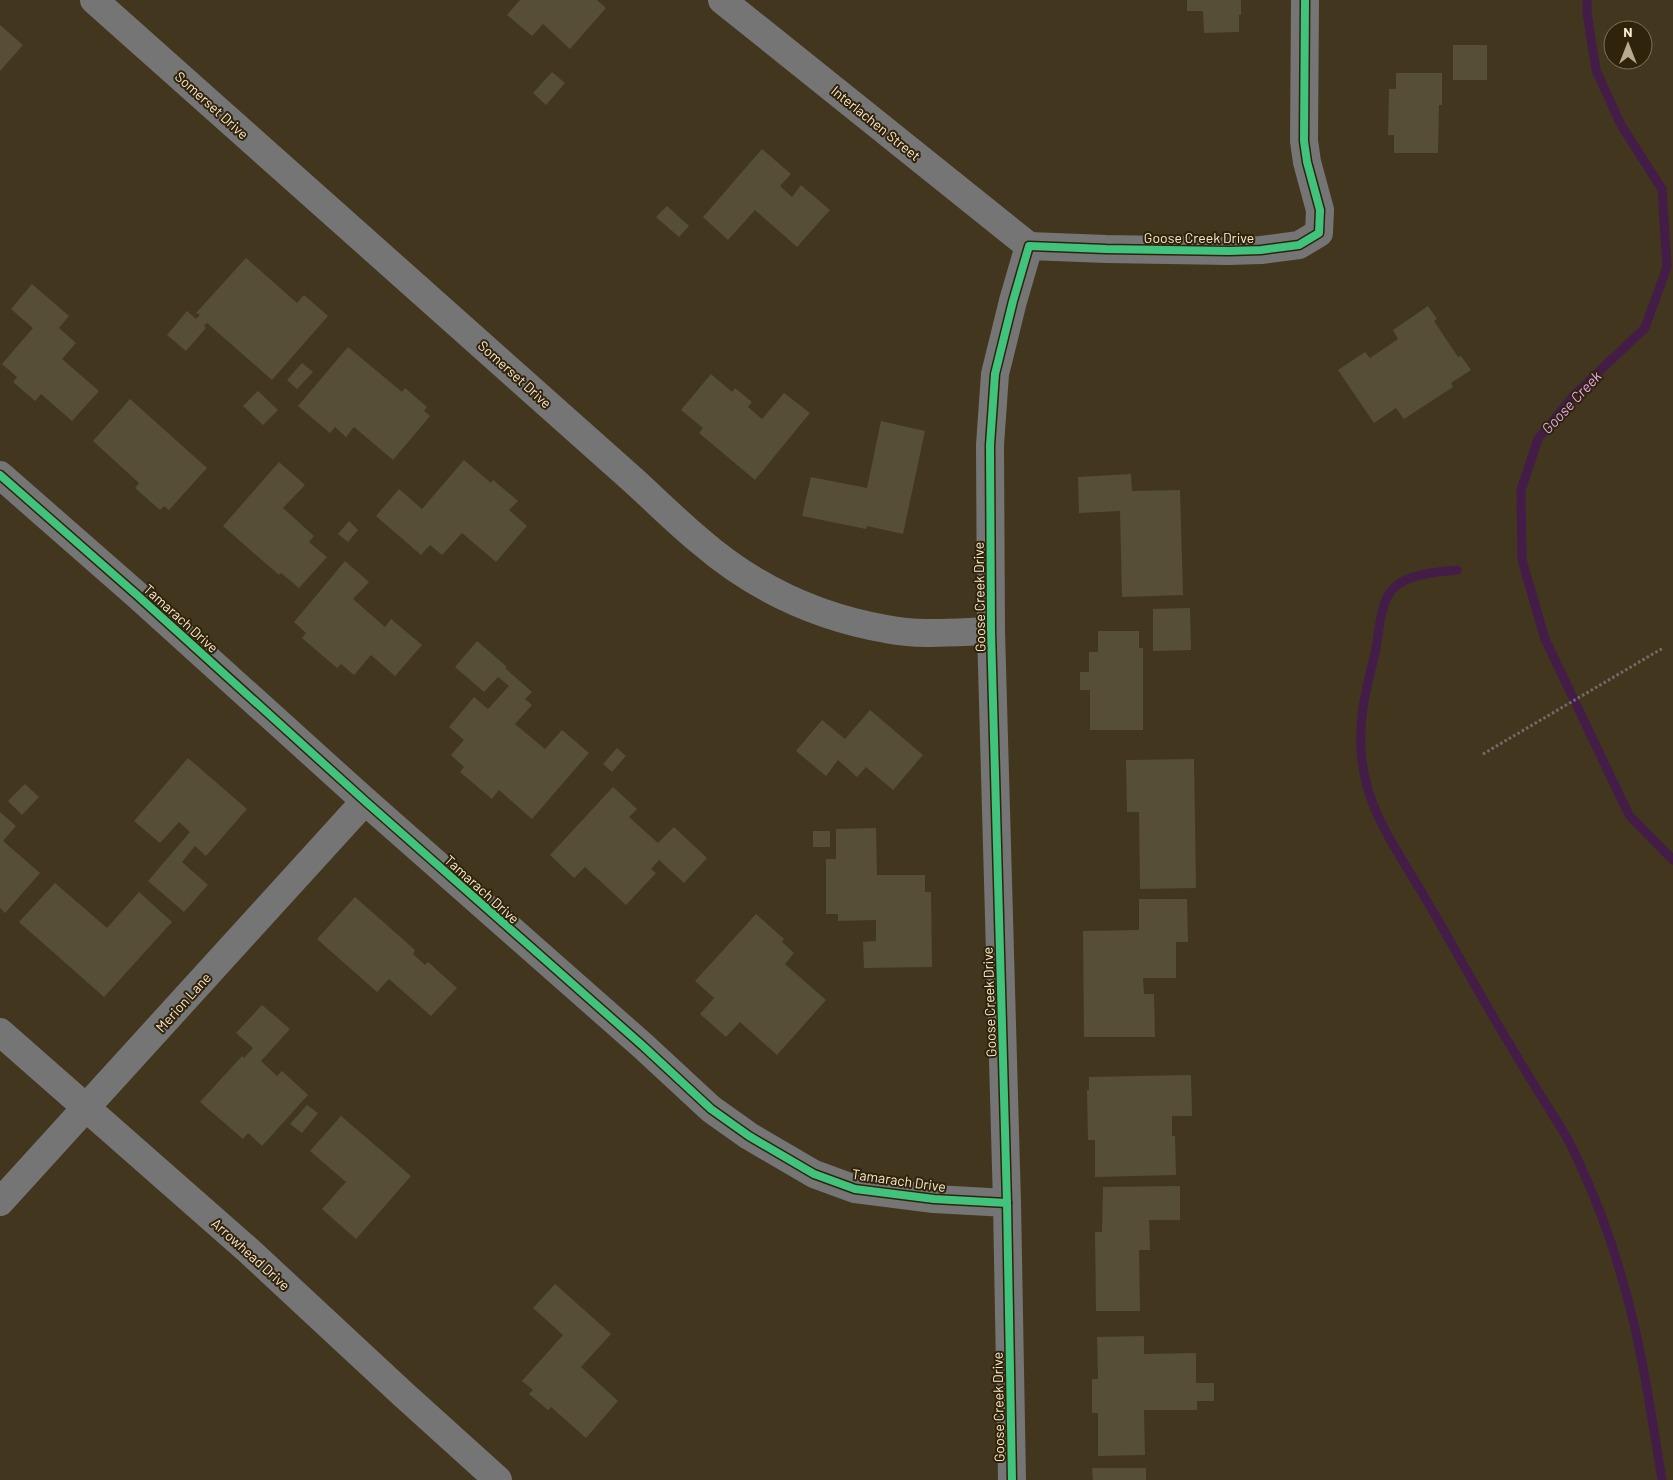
<svg xmlns="http://www.w3.org/2000/svg" width="1673" height="1480" font-family="Barlow,sans-serif">
  <style>
    .lines { fill: none; stroke-linecap: round; stroke-linejoin: round }
    .stream { stroke: #431d48; stroke-width: 9 }
    .building { fill: #564f35 }
    .path { stroke: #716d67; stroke-width: 3; stroke-dasharray: 2.5 2.5; stroke-linecap: butt }
    .street { stroke: #757575; stroke-width: 28 }
    .cycleway-casing { stroke: #30230c; stroke-width: 11 }
    .cycleway { stroke: #40c37c; stroke-width: 8 }
    .labels { text-anchor: middle; dominant-baseline: central; stroke-width: 4; stroke-linejoin: round; paint-order: stroke }
    .street-label { font-size: 14px; fill: #f9e8cc; stroke: #30230c }
    .water-label { font-size: 15px; font-style: italic; fill: #e3a4f1; stroke: #30230c }
  </style>
  <rect width="100%" height="100%" fill="#42361e"/>
  <g class="lines">
    <g class="stream">
      <path d="M1587,0v13l9,57 25,55 41,64 5,78 -22,61 -72,68 -35,43 -17,51 1,70 23,79 84,176 44,45"/>
      <path d="M1457,570c-24,3 -57,3 -70,27 -8,17 -8,38 -12,56 -9,36 -18,70 -13,107 5,51 37,93 62,136 28,47 54,96 83,144 15,25 30,50 46,75 8,13 17,26 23,41 19,40 35,82 47,126 19,64 28,132 39,198"/>
    </g>
  </g>
  <g class="building">
    <path d="M520,0h77l9,8 -36,41 -27,-25 -11,12 -25,-21z"/>
    <path d="M1187,0h54v15h-2v17l-35,1 -1,-22h-16z"/>
    <path d="M0,25l23,20 -23,26z"/>
    <rect x="1453" y="45" width="34" height="35"/>
    <path d="M552,72l13,11 -19,22 -13,-12z"/>
    <path d="M1396,73h46v32h-3l-1,48h-44v-18h-6l1,-46h7z"/>
    <path d="M762,149l29,25 -11,12 12,11 9,-12 29,25 -33,37 -42,-37 -27,30 -25,-23z"/>
    <path d="M667,206l22,20 -10,11 -23,-20z"/>
    <path d="M246,258l51,45 7,-8 24,21 -56,64 -65,-57 -3,3 2,2 -20,23 -19,-16 20,-24 9,8 4,-4 -4,-2z"/>
    <path d="M32,284l37,32 -10,12 17,15 -14,16 37,32 -27,30 -31,-27 -6,7 -22,-19 4,-5 -15,-13 31,-36 -22,-19z"/>
    <path d="M1428,306l9,13 -3,2 24,36 3,-1 10,14 -20,13 2,4 -49,32 -8,-11 -22,15 -36,-53 27,-18 5,6 28,-19 -5,-9z"/>
    <path d="M348,347l54,45 3,-4 22,19 -3,4 6,5 -37,44 -39,-33 -8,10 -11,-10 -5,6 -32,-27z"/>
    <path d="M302,363l11,9 -16,17 -10,-9z"/>
    <path d="M711,374l21,18 3,-4 17,14 -4,5 14,12 22,-26 26,20 -55,67 -56,-47 4,-5 -22,-18z"/>
    <path d="M258,391l20,19 -15,15 -20,-19z"/>
    <path d="M130,399l77,69 -38,42 -5,-4 -4,4 -25,-22 4,-5 -46,-42z"/>
    <path d="M881,421l44,10 -22,103 -36,-8 -1,3 -64,-13 9,-39 56,11z"/>
    <path d="M464,460l27,23 2,-3 25,21 -9,9 18,16 -31,36 -34,-29 -20,22 -12,-10 -9,10 -45,-39 23,-27 23,20z"/>
    <path d="M279,462l26,23 -22,23 31,28 -5,6 18,15 -28,31 -18,-15 -2,2 -56,-49z"/>
    <path d="M1131,474l1,17 48,-1 3,105 -61,2 -2,-86 -41,2 -1,-36z"/>
    <path d="M349,521l9,9 -10,12 -10,-8z"/>
    <path d="M345,561l24,21 -16,17 32,28 6,-8 31,26 -27,31 -24,-21 -17,20 -13,-11 -4,4 -35,-30 4,-5 -12,-11z"/>
    <path d="M1190,608l1,42 -38,1v-42z"/>
    <path d="M1098,631h41v17h4v82h-53v-40h-10v-18h9v-20h9z"/>
    <path d="M477,641l30,26 -2,1 27,24 -7,7 7,6 -17,19 30,25 17,-19 27,23 -57,66 -33,-29 -7,9 -32,-27 4,-5 -13,-12 13,-15 -15,-13 25,-30 14,12 21,-23 -11,-9 -14,15 -29,-25z"/>
    <path d="M870,710l53,45 -30,35 -27,-23 -9,10 -19,-17 -12,16 -30,-25 26,-31 23,19z"/>
    <path d="M617,748l9,8 -14,16 -9,-8z"/>
    <path d="M188,758l59,51 -41,47 -11,-10 -13,16 26,23 -24,27 -36,-31 42,-49 -11,-10 -19,21 -26,-22z"/>
    <path d="M1194,759l2,129 -56,1 -1,-77h-12l-1,-52z"/>
    <path d="M25,784l14,13 -17,18 -14,-14z"/>
    <path d="M613,787l24,22 -8,8 29,26 16,-16 33,31 -23,25 -25,-23 -8,9 5,4 -30,32 -41,-38 -11,11 -24,-23z"/>
    <path d="M0,812l16,14 -13,15 37,32 -35,40 -5,-5z"/>
    <path d="M876,828l1,47h48v17h6l1,75 -68,1 -1,-26 13,-1v-21l-38,1v-7h-12v-55h10v-30z"/>
    <rect x="813" y="831" width="17" height="16"/>
    <path d="M55,883l52,45 32,-36 33,30 -68,75 -85,-75z"/>
    <path d="M355,897l60,53 -2,4 12,11 3,-3 29,26 -26,28 -42,-37 -12,13 -60,-53z"/>
    <path d="M1139,899h48l1,43h-12v36h-33l1,16h10l1,43h-71l-1,-106 56,-1z"/>
    <path d="M756,914l28,25 -2,3 12,11 -9,11 41,36 -49,55 -37,-33 -14,15 -26,-23 14,-16 -19,-17z"/>
    <path d="M262,1005l28,24 -29,32 16,15 5,-5 26,24 -46,51 -14,-13 -5,6 -43,-37 42,-46 2,2 9,-10 -17,-15z"/>
    <path d="M1191,1075l1,41h-20v20h3l1,39 -81,2v-37h-7l-1,-50h2v-13z"/>
    <path d="M307,1105l11,8 -16,20 -12,-9z"/>
    <path d="M341,1116l70,60 -55,63 -34,-30 24,-27 -36,-31z"/>
    <path d="M1180,1186v34h-31l1,30h-11l1,61h-44l-1,-79h7l1,-45z"/>
    <path d="M555,1284l56,50 -30,33 37,34 -32,37 -35,-31 -3,3 -19,-16 4,-4 -11,-9 41,-46 -30,-27z"/>
    <path d="M1144,1336v18l52,-1v30h18v18h-17v9h-53l1,45 -47,1v-43h-6v-34h6l-1,-42z"/>
    <path d="M1092,1468h54v12h-53z"/>
  </g>
  <g class="lines">
    <path class="path" d="M1483,754l180,-106"/>
    <g class="street">
      <path d="M94,0l539,480c22,20 44,42 67,61 53,46 117,76 186,88 34,7 71,3 105,2"/>
      <path d="M722,0l307,246"/>
      <path d="M0,475l137,120 228,206 278,245 68,63 38,27 65,38 41,15 79,10 73,4"/>
      <path d="M0,1032l248,218 156,145 94,85"/>
      <path d="M0,1202l365,-401"/>
      <path d="M1012,1480l-5,-277 -16,-572 -1,-186 5,-71 18,-73 16,-55 77,3 123,2 32,-1 38,-5 20,-12 1,-23 -13,-48 -3,-21 1,-141"/>
    </g>
    <g class="cycleway-casing">
      <g id="cycleway">
        <path d="M0,475l137,120 228,206 278,245 68,63 38,27 65,38 41,15 79,10 73,4"/>
        <path d="M1012,1480l-5,-277 -16,-572 -1,-186 5,-71 18,-73 16,-55 77,3 123,2 32,-1 38,-5 20,-12 1,-23 -13,-48 -3,-21 1,-141"/>
      </g>
    </g>
    <use href="#cycleway" class="cycleway"/>
  </g>
  <g class="labels">
    <g class="street-label">
      <text transform="translate(212 105) rotate(42)">Somerset Drive</text>
      <text transform="translate(876 123) rotate(39)">Interlachen Street</text>
      <text x="1199" y="237">Goose Creek Drive</text>
      <text transform="translate(515 374) rotate(42)">Somerset Drive</text>
      <text transform="translate(979 597) rotate(-91)">Goose Creek Drive</text>
      <text transform="translate(181 618) rotate(42)">Tamarach Drive</text>
      <text transform="translate(482 889) rotate(42)">Tamarach Drive</text>
      <text transform="translate(183 1002) rotate(-48)">Merion Lane</text>
      <text transform="translate(989 1002) rotate(-92)">Goose Creek Drive</text>
      <text transform="translate(899 1180) rotate(8)">Tamarach Drive</text>
      <text transform="translate(251 1254) rotate(42)">Arrowhead Drive</text>
      <text transform="translate(998 1407) rotate(-91)">Goose Creek Drive</text>
    </g>
    <g class="water-label">
      <text transform="translate(1571 402) rotate(-47)">Goose Creek</text>
    </g>
  </g>
  <g transform="translate(1628 45)"><circle r="24" fill="#30230c" stroke="#807259"/>
  <path d="M0-4L9 19L0 12L-9 19Z" fill="#b9aa8f"/>
  <text y="-8" font-size="14" font-weight="bold" text-anchor="middle" fill="#f9e8cc">N</text>
  </g>
</svg>
